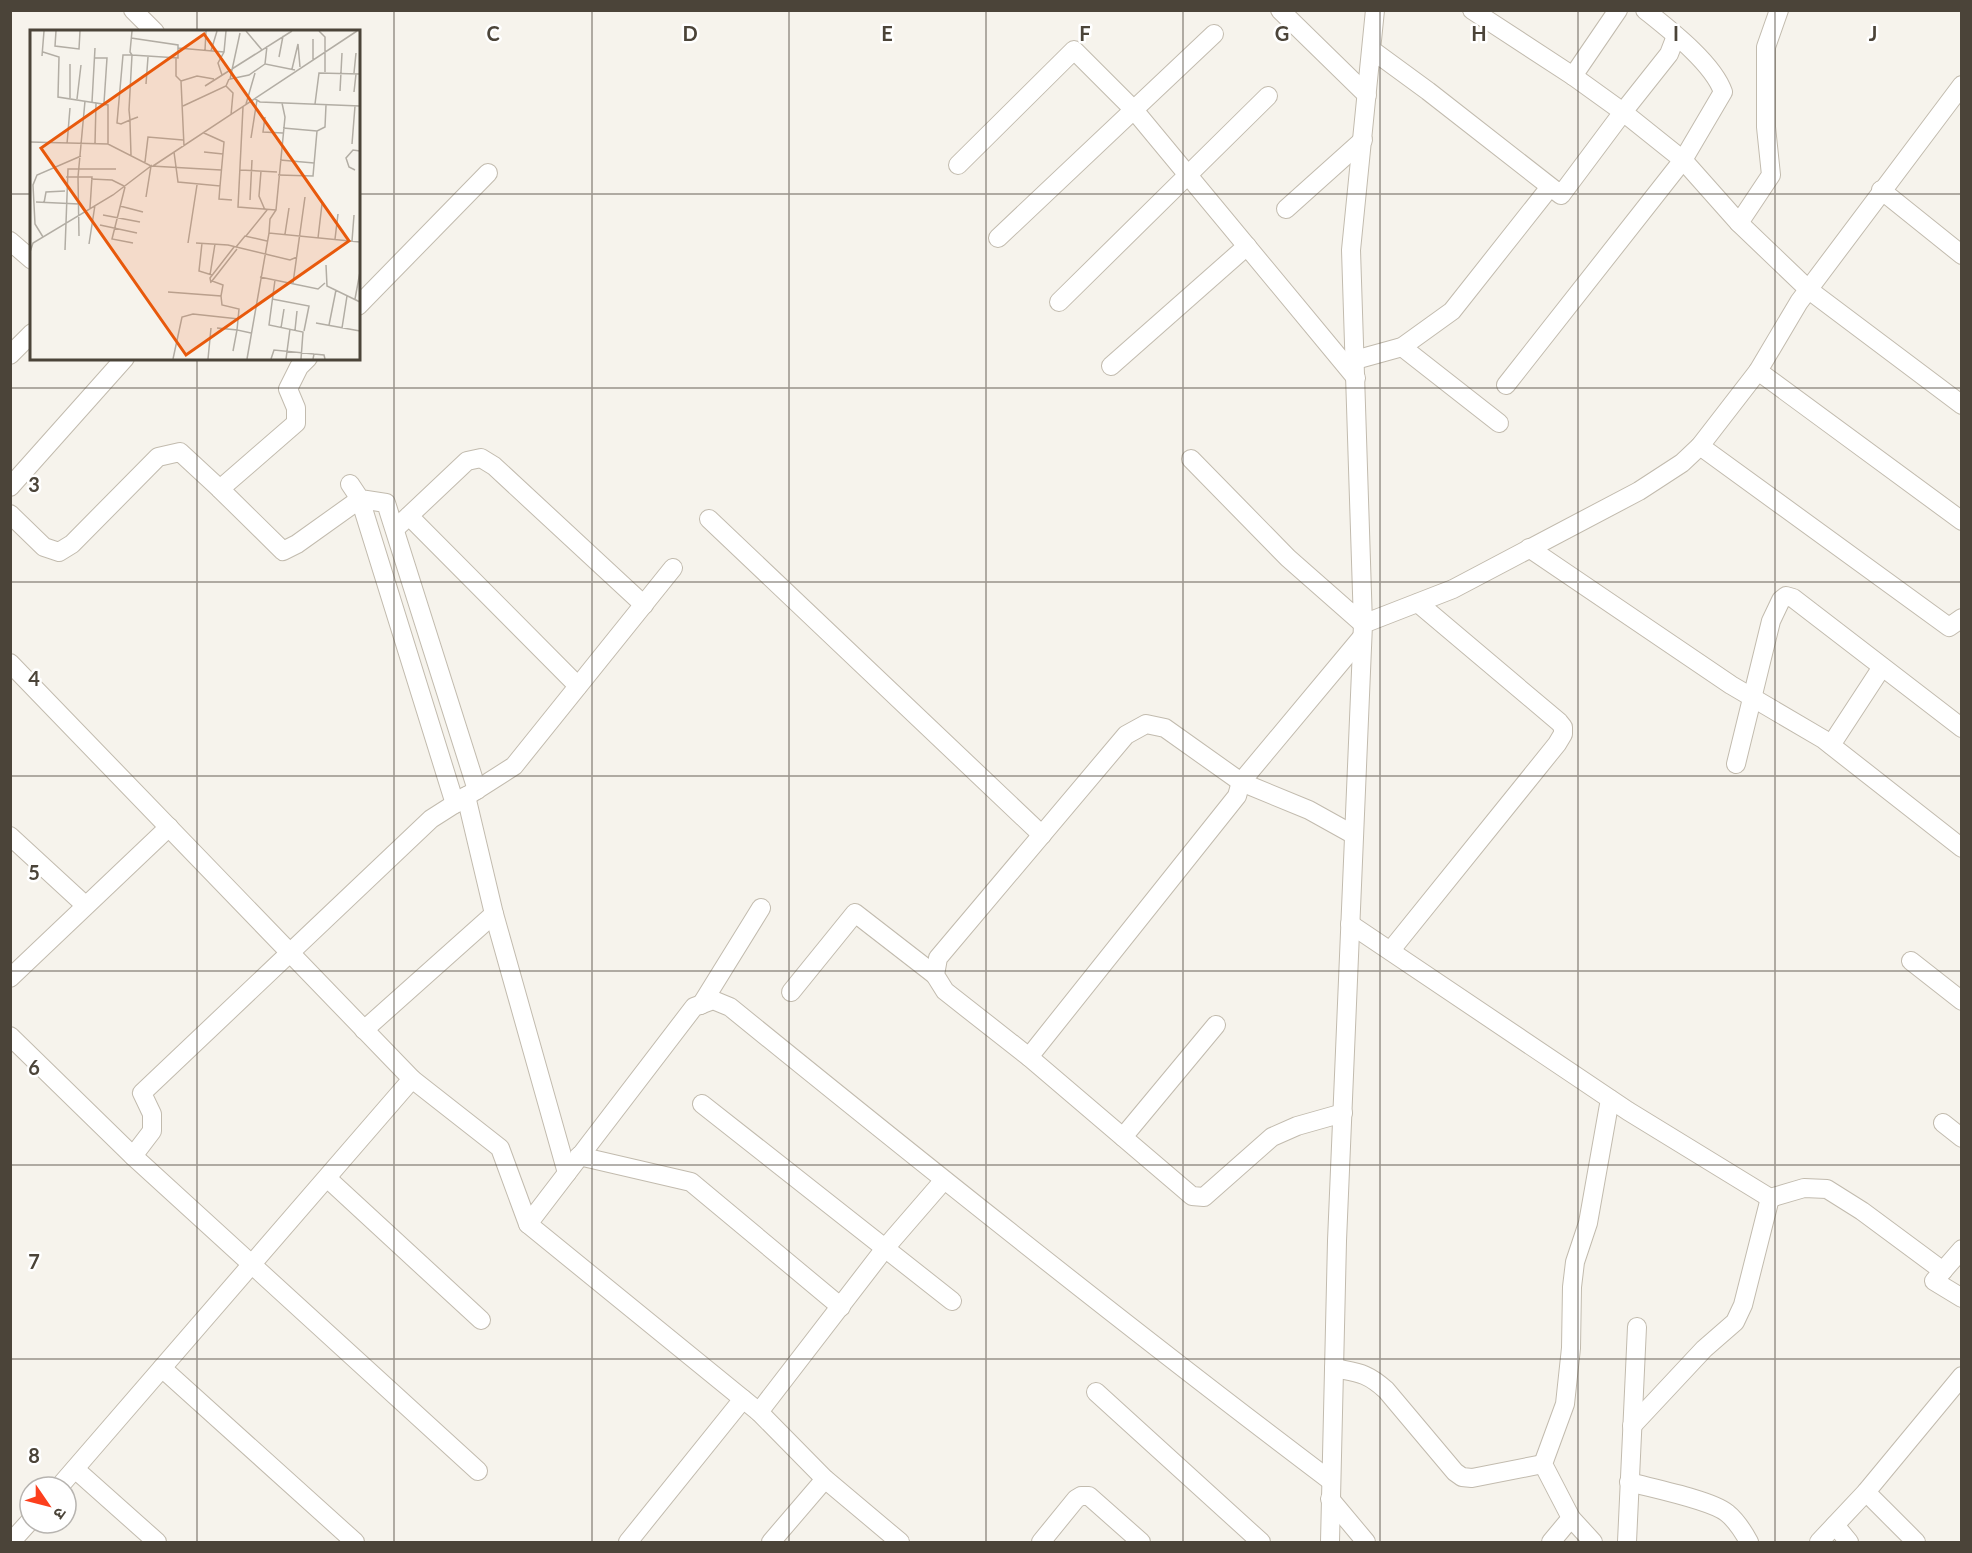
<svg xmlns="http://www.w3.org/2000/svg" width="1972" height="1553" font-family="Lato,'Noto Sans Devanagari',sans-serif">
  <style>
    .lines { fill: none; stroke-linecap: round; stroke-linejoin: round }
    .minor-casing { stroke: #c2bbae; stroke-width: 20 }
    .minor { stroke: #fff; stroke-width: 18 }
    .grid { fill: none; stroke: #4b4439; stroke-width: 1.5; stroke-opacity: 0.55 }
    .inset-road { fill: none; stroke: #b2ada4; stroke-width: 1.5 }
    .view { fill: #e8590c; fill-opacity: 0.15; stroke: #e8590c; stroke-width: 3 }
    .inset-edge { fill: none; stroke: #4b4439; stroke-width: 3 }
    .grid-label { font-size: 20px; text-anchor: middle; font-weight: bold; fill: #4b4439; stroke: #fff; stroke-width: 5; stroke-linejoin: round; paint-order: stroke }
  </style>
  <rect width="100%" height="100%" fill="#f6f3ec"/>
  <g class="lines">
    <g class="minor-casing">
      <g id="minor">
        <path d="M133,10l22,22"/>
        <path d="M1280,10l87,85"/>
        <path d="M1472,10l101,66 50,36 46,-58 7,-18"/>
        <path d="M1372,50l56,41 133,104 62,-83 60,48 56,63 70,67 153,115"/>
        <path d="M1573,76l45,-66"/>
        <path d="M958,165l116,-115 60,60 222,268"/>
        <path d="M1881,190l81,65"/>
        <path d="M1286,209l77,-69"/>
        <path d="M1739,223l32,-48 -5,-48v-80l13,-37"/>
        <path d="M998,238l216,-204"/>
        <path d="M10,241l22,19"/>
        <path d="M1059,302l209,-206"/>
        <path d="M358,306l130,-133"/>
        <path d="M1402,347l97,76"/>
        <path d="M10,355l22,-22"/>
        <path d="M1355,360l47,-13 50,-36 98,-124"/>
        <path d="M1111,366l136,-120"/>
        <path d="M1758,371l204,150"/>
        <path d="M1506,385l177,-225 40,-68c-10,-29 -53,-62 -78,-82"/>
        <path d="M1700,446l249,181 13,-9"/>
        <path d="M1191,459l97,99 75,66 -12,-374 24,-240"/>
        <path d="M350,484l10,15 26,4 91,287"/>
        <path d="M10,487l115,-129"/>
        <path d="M220,489l63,62 14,-7 63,-45 95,305"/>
        <path d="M10,514l34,33 15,5 13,-8 86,-87 22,-5 40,37 76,-66v-15l-8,-19 11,-22 9,-9"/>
        <path d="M409,516l169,170"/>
        <path d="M709,519l333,316"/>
        <path d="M395,529l72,-68 14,-3 13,8 150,139"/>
        <path d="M1529,548l202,137 92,54 139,109"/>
        <path d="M10,663l402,416 -353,408"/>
        <path d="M1831,745l51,-78"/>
        <path d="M1736,764l35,-143 10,-21 5,-4 7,2 169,130"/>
        <path d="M10,836l75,69"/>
        <path d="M494,914l73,259"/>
        <path d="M1350,924l278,187 142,87 34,-10 23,1 35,22 81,60"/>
        <path d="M1391,950l166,-206 6,-10v-7l-4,-5 -141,-119"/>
        <path d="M1911,961l51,40"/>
        <path d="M10,978l159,-151"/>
        <path d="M791,992l64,-79 80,62"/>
        <path d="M701,1005l60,-97"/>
        <path d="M364,1030l130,-116 -28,-118"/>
        <path d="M10,1036l123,120 345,315"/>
        <path d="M1029,1057l208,-261 4,-14 121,-145"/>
        <path d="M412,1079l88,69 28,76 231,188 66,67 75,63"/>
        <path d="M702,1104l250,197"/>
        <path d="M1343,1113l-46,13 -25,11 -68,60 -12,-1 -163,-139 -84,-66 -10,-16 3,-17 188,-223 20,-11 19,4 76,54 68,28 45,25"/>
        <path d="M1943,1123l19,15"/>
        <path d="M1123,1137l93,-112"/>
        <path d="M133,1156l19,-25v-17l-10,-21 289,-274 83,-53 159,-198"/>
        <path d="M579,1156l112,26 150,125"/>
        <path d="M327,1178l154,142"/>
        <path d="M528,1224l166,-217 19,-7 17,7c198,161 397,320 601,474"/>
        <path d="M1962,1249l-28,32 28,17"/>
        <path d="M162,1368l193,174"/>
        <path d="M1334,1368c24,5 32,4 52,22l69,82 7,5 10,1 71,-14"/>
        <path d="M1096,1392l165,150"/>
        <path d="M759,1412l127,-165 58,-67"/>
        <path d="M1632,1426l72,-77 31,-27 8,-17 27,-107"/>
        <path d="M75,1469l82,73"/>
        <path d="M1629,1482c22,6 83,18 98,31 10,8 16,18 22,29"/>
        <path d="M1866,1492l50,50"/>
        <path d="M1330,1499l36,43"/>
        <path d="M1571,1518l-28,-54 22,-60 6,-56 1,-61 3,-25 13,-39 22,-124"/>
        <path d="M1835,1525l14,17"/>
        <path d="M11,1542l19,-21"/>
        <path d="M628,1542l115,-143"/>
        <path d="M771,1542l54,-63"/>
        <path d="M1041,1542l35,-43 5,-3h8l52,46"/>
        <path d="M1330,1542l7,-301 26,-617 90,-35 186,-98 43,-28 18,-17 58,-75 41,-69 163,-217"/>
        <path d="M1551,1542l20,-24 22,24"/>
        <path d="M1627,1542l10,-215"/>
        <path d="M1819,1542l47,-50 96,-116"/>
      </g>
    </g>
    <use href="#minor" class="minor"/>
  </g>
  <path class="grid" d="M197,10v22M394,10v1532M592,10v1532M789,10v1532M986,10v1532M1183,10v1532M1380,10v1532M1578,10v1532M1775,10v1532M10,194h22M358,194h1604M197,358v1184M10,388h1952M10,582h1952M10,776h1952M10,971h1952M10,1165h1952M10,1359h1952"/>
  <g transform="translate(30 30)">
    <rect width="330" height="330" fill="#f6f3ec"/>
    <path class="inset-road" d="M26,1l-1,15 24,3 1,-18M216,1l16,19M289,1l6,6v35M210,3l-10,46 19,-4 16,-11M101,8l47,7v13l-46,-3 -2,-3 2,-21M283,9v21M237,16l-2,18 30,6M148,18l46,4M175,20l1,-19M181,21l6,-20M13,22l16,5 -1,40 38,6M12,26l2,-25M249,27l4,-21M65,28h12l-3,45M146,28v18l5,5 3,65M262,39l6,-25 2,23M324,43l2,-20M192,45l-4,-12 6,-11 2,-21M151,51l16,-5 17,3M116,54l2,-27M175,56l87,-55M196,56l7,7 -2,22M310,61l2,-38M324,62l2,-18M40,68v-34M47,69l4,-34M225,69l5,3 100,4M55,71l-7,76h14l-2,31M62,72l3,-54M216,74l9,-31M285,74l4,-31 41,1M153,76l43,-20 3,-7M213,77l-5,100 38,3M235,87l-2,15 20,1M253,98l34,3M221,108l6,-38M0,112l78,2 43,22 70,4M37,114l3,-36M65,114l1,-41 12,2v39M322,114l3,-38M144,122l4,30 42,4 4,-44 -20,-9M174,122l19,2M101,125l-1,-32v-3l-1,-10 3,-55h-9l-6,68 4,1 9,-4 8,-3M250,130l34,3M115,132l3,-25 35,3M123,136l204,-135M210,140l37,2M325,140l-6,-3 -3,-9 7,-8 7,1M231,141l-2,25 6,14M248,145l35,1 4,-45 8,-4 1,-22M36,147h12l1,59M61,149l21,1 12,6M190,156l-1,13 13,1M95,157l-13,52 21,4M220,170l2,-40M6,172l43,2M14,173l2,-11 19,-1M90,176l23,6M73,185l37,7M70,195l37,8M239,203l1,-14 6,-9 9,-93 -3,-14M255,204l4,-26M216,206l21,-26M13,207l-8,-13 -2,-39 4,-10 44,-19M288,208l4,-34M305,209l3,-25M322,211l2,-26M158,213l9,-58M166,213l32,2 62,15 7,-3M172,213l-3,28 13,4M59,214l6,-39M206,217l9,-11 22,5M35,220l3,-81h48M0,222l3,-9 80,-48 38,-29 -5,31M296,235l1,21 33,16M180,245l5,-31M230,247l58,12 7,-6M245,250l-6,45 34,7 -2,27M181,253l-1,-5 24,-31M263,253l12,-86M138,262l53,4 1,9 17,4 -2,21 14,3M191,266l2,-11 -11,-4 25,-32M242,269l37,7 -5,25M325,269l5,-27M286,293l44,8M299,295l7,-35M187,298l20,2 -4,21M251,298l3,-19M312,298l5,-32M265,300l2,-19M143,329l9,-42 11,-3 46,5M178,329l3,-31M217,329l22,-126 91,9M241,329l3,-9 40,4M256,329l4,-30M283,329l1,-5 10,1 1,4"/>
    <path class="view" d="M174,4l145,207 -163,114 -145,-207z"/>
    <rect width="330" height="330" class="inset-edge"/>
  </g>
  <g class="grid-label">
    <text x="493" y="41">C</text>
    <text x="690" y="41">D</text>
    <text x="887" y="41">E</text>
    <text x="1085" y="41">F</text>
    <text x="1282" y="41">G</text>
    <text x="1479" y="41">H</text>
    <text x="1676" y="41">I</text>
    <text x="1873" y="41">J</text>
    <text x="34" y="492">3</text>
    <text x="34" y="686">4</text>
    <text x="34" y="880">5</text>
    <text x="34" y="1075">6</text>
    <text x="34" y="1269">7</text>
    <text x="34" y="1463">8</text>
  </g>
  <rect width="1972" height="1553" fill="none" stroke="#4b4439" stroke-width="24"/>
  <g transform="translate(48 1505) rotate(125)"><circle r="28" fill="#ffffff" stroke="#b7b4b0" stroke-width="1.5"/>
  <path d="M0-4.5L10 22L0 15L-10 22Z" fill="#fc3f1d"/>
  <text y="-9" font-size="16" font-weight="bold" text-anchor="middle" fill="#4b4439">उ</text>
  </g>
</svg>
